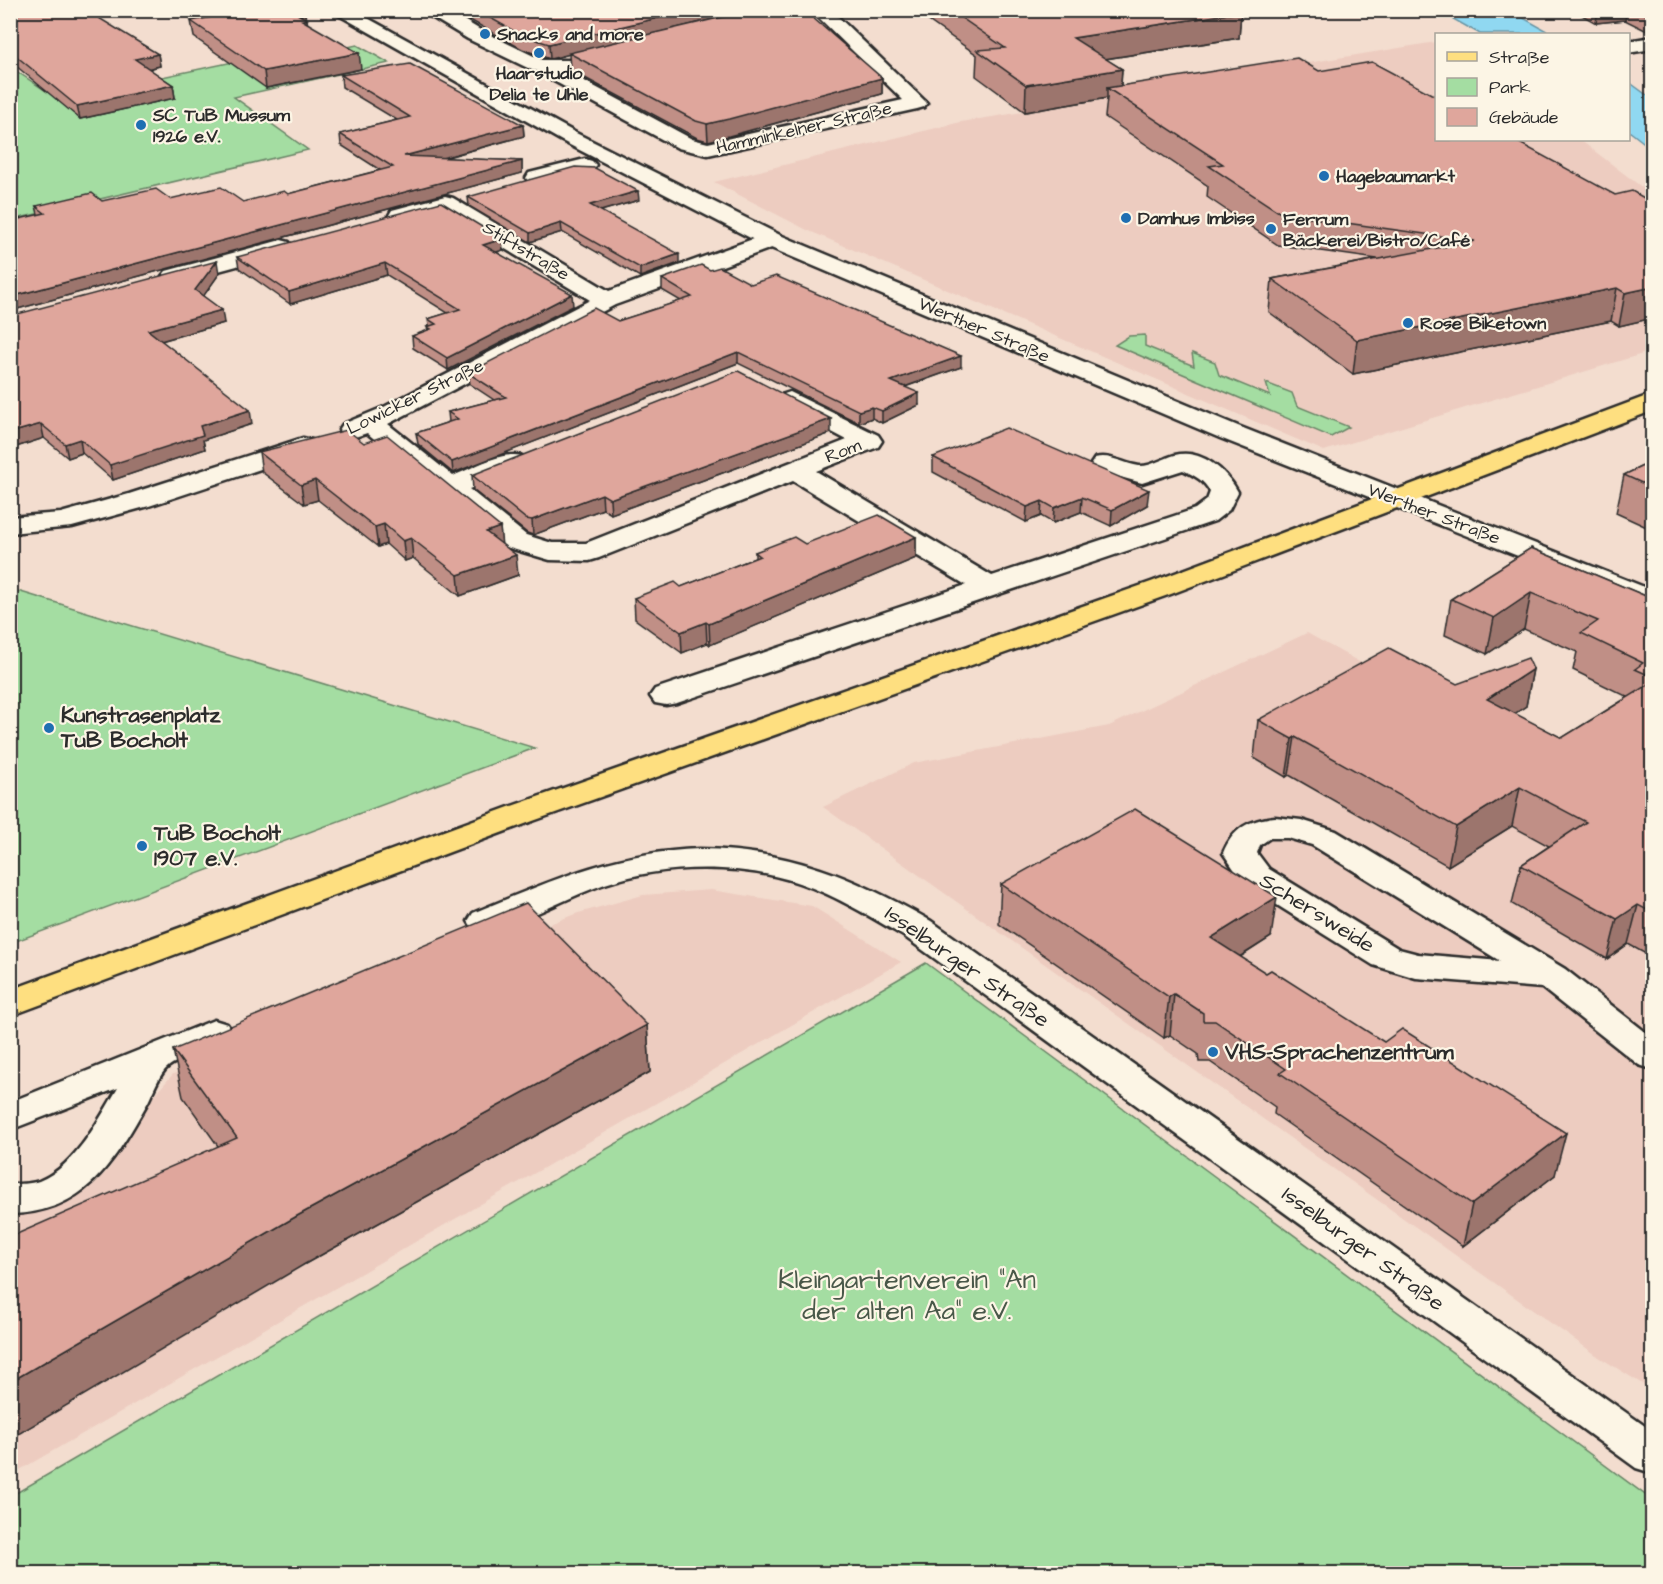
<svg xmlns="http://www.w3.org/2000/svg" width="1663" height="1584" font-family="'Architects Daughter',sans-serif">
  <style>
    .built { fill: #edccc0 }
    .green { fill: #a4dda2; stroke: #688466; stroke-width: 1.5 }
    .water { fill: #90d8f1; stroke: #6893a2; stroke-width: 1.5 }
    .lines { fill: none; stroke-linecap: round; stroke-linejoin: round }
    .minor-casing { stroke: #2b2b2b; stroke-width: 5 }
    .secondary-casing { stroke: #2b2b2b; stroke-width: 5 }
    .primary-casing { stroke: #2b2b2b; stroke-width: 5 }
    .minor { fill: #fcf5e5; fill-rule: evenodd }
    .secondary { fill: #fcf5e5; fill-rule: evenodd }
    .primary { fill: #fedf80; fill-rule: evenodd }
    .wall { fill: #c08f86; stroke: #2b2b2b; stroke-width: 1.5 }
    .shaded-wall { fill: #9c746d; stroke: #2b2b2b; stroke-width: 1.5 }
    .building { fill: #dfa69c; stroke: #2b2b2b; stroke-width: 1.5 }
    .poi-dot { fill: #1f6fb2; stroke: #fcf5e5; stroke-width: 2 }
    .labels { text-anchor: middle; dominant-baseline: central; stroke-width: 4.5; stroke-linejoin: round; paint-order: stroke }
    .far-poi-label { font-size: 18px; font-weight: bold; fill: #2b2b2b; stroke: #fcf5e5; text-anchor: start }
    .far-street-label { font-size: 18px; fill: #2b2b2b; stroke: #fcf5e5 }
    .poi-label { font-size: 22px; font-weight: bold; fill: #2b2b2b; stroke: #fcf5e5; text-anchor: start }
    .street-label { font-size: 22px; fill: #2b2b2b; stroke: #fcf5e5 }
    .near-park-label { font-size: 27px; fill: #495849; stroke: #fcf5e5 }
  </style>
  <rect width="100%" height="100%" fill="#f3ddcf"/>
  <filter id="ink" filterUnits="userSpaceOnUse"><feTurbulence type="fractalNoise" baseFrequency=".0167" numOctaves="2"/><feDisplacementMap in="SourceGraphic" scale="12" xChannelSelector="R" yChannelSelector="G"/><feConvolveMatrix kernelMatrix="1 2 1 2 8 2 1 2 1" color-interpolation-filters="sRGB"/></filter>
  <g filter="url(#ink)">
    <g class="built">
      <path d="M1436,42v98h144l72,55v156l-328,100 -517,-221 -93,-48 247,-60 62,-10 -7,-6 17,-3 5,4z"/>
      <path d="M1307,633l345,191v566l-53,-33 -776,-550 91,-44 195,-37z"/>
      <path d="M711,890l101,16 89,56 -890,513v-259l30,-4 27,-10 24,-16 17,-17 37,-64 27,-31 402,-160 68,-19z"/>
    </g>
    <g class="green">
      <path d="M357,45l32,18 -155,34 74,53 -297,70 -1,-153 48,32 175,-37 12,7z"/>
      <path d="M1145,335v11l49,20 -2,-13 23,9 4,13 51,21 -4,-13 26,10 5,13 52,21 -18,10 -216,-92 14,-9z"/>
      <path d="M11,589l524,159 -524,195z"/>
      <path d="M926,963l726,537v73h-1641v-77z"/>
    </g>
    <g class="water">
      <path d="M1439,11h72l41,23h-72z"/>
      <path d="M1629,82l23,17v50l-23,-18z"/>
    </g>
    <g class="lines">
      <g class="minor-casing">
        <g id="minor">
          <path d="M428,10h19l35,21 60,29h36l3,4 -3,4 -14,2 128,69 16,4 195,-43 -92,-90h20l96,93 -3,4 -7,2 -209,46 -30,-7 -126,-68 -8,-8 -12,-2 -64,-31 -38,-23z"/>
          <path d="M1652,37v12l-24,4v-12z"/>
          <path d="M585,159l7,2 4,4 -4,4 -55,15 -8,-1 -3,-5 3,-5z"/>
          <path d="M445,196l8,2 156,93 155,-56h16l3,5 -3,5 -165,60 -227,119 65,52c20,-8 48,-25 69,-20l4,6 -4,6 -53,21 57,46 26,8h34l261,-103 -66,-35 -4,-5 4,-5 9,-3 88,43 4,6 -4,6 -62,24 176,105 203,-67 12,-9 3,-8c-6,-12 -15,-16 -27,-22l-41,13 -47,-13 -4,-6 4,-6c16,-4 28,6 44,8 11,1 25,-8 36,-11 26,-7 52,16 63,37l-9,18 -14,11 -538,182 -11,2 -11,-2 -5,-7 5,-7 311,-104 -173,-104 -194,77 -10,3 -39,-1 -44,-13 -139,-114 -15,5 -9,-2 -4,-6 4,-6 41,-17 206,-107 -148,-89 -42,11 -8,-2 -3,-5 3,-5z"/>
          <path d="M281,240l8,2 3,5 -3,5 -115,31 -8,-2 -4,-5 4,-5z"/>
          <path d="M303,438l9,2 4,6 -4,6 -163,54 -77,21 -62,6v-16l51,-4 68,-19z"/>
          <path d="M1275,817l26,3 35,11 229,138 87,68v32l-13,-4 -97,-77 -126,-10 -43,-13 -128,-80 -22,-32c10,-25 26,-33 52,-36zM1270,838h18l24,7 188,116 -82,-7 -19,-5 -130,-80 -12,-16 3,-8z"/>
          <path d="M699,849c90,1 155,28 232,72l721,510v42l-16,-5 -731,-531c-34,-20 -68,-41 -106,-54 -59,-20 -135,-19 -194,1 -40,14 -78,37 -119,48l-13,-3 -5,-8 5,-8c77,-32 141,-61 226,-64z"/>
          <path d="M214,1020l13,4 6,9 -6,9c-12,5 -50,17 -59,25 -9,7 -15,25 -20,35 -34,59 -62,111 -138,112v-30c10,0 20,0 29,-3 36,-14 60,-62 79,-93l-108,42v-28z"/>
        </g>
      </g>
      <g class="secondary-casing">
        <path id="secondary" d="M330,10h23l223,123 204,102 458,191 414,164v19l-432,-171 -456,-193 -202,-104z"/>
      </g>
      <g class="primary-casing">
        <path id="primary" d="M1652,394v17l-481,183 -638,227 -523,195v-26l499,-183 642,-225z"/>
      </g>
      <use href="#minor" class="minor"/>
      <use href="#secondary" class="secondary"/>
      <use href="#primary" class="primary"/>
    </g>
    <g class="wall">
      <path d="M184,10h115l8,9v4l54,46 -95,19 -72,-51 -3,-16 8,-2z"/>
      <path d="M452,10h336l-62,6 -83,20 239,42v16l-153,42 -21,5 -11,-3 -127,-68 -1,-16 -19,5 -28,-10z"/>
      <path d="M913,10h325l3,2 -2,26 -134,21 17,10 -1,17 198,-15 296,124 38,8v115l-34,8 -8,-5 -258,53 -84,-62 3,-33 105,-20 -99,-14 -71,-48 1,-11 -103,-69 2,-19 -82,14 -49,-36 1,-21z"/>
      <path d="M1573,10h80v24l-28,-14 -29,3z"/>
      <path d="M10,16l148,38 2,12 -11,3 24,16 2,13 -95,21 -70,-58z"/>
      <path d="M341,75l182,50 1,11 -80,22 78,3v12l-512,138 28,-97 -2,-8 66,-5 68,-2 73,3 45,-8 92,-24 -39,-25 -1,-11 57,-14 -55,-33z"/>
      <path d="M468,197l171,3 -38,11 78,52 -39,14 -78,-45 -32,10 -61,-36z"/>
      <path d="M503,250l-6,2 76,54 -125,64 -35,-22 -1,-12 16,-5 -1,-4 2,-1 -1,-7 20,-6 -61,-38 -97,29 -51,-36 -2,-11z"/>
      <path d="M710,270l41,14 210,83 -56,20 14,18 -37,18 -10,-5 -13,5 -121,-60 -285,110 -35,-29 -2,-11 33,-11 -1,-10 46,-12 -24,-16 -2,-11 150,-52 63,-20 -19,-11v-11z"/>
      <path d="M219,274l-16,22 21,27 -63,18 91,83 -49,16 2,9 -92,31 -31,-27 -14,5 -24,-20 -31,10 -3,-2v-130z"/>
      <path d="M831,433l-220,81 -8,-5 -70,26 -6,-2 -54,-43 -1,-15z"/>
      <path d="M364,443l136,84 1,16 17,32 -58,21 -47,-38 -8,3 -19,-17 -8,3 -60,-47 -14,4 -42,-32 -3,-20z"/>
      <path d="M933,457l214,48 -36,21 -30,-14 -28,11 -12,-7 -15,6 -93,-50z"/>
      <path d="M1653,461v69l-37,-17 8,-38z"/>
      <path d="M916,537v21l-206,87 -3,-2 -25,10 -47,-34 -1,-21 47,-11 74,-29v-6l50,-8z"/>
      <path d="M1531,548l122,51v359l-25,-14 -21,15 -95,-55 9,-39 28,-19 -37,-20 -64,40 -159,-91 -3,2 -32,-19 4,-38 199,-36 76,-15 -7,37 -12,8 48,24 66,-41 -55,-27 4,-18 -53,-23 -37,25 -42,-19 6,-36z"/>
      <path d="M1001,884l270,53 -31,20 315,218 -92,71 -189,-132 1,-7 -65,-45h-11l-1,-8 -28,-19 -6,3 -165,-114z"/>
      <path d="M647,1025l3,47 -345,192 -87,-118 -35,-49 -10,-47z"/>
    </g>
    <g class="shaded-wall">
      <path d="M10,10h14l-14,4z"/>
      <path d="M691,10l97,1 -62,5 -176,43 -1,-15z"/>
      <path d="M1598,10h29l-2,10 -29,3z"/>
      <path d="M1241,12l-2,26 -167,26 1,-26z"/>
      <path d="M305,14l1,6 1,-1 2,16 -10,-20z"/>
      <path d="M359,53l2,16 -95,19 -2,-17z"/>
      <path d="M158,54l2,12 -23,5 -2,-12z"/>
      <path d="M1122,69l-2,27 -13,-8v10l-82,14 1,-27z"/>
      <path d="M882,78v16l-153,42 -21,5 -1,-17z"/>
      <path d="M173,85l2,13 -95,21 -3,-13z"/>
      <path d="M523,125l1,11 -119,32 -1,-12z"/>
      <path d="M522,161v12l-512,138v-14z"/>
      <path d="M638,191l1,9 -49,14v-9z"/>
      <path d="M561,223l1,9 -32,10v-9z"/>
      <path d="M502,239l1,11 -19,6 -1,-11z"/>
      <path d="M679,254v9l-39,14v-9z"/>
      <path d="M217,261l2,13 -21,30 -3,-14z"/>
      <path d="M385,263l2,12 -97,29 -1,-12z"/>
      <path d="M1653,287v31l-34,8 6,-33z"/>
      <path d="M1617,288l-6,33 -258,53 4,-34z"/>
      <path d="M572,294l1,12 -125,64 -1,-12z"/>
      <path d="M222,310l2,13 -74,21 -2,-14z"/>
      <path d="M738,352v11l-285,110 -1,-11z"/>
      <path d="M961,356v11l-71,25 1,-11z"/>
      <path d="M919,393v12l-37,18v-12z"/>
      <path d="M872,407v11l-13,5v-12z"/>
      <path d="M250,410l2,14 -49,16 2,9 -92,31 -3,-15 90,-39z"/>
      <path d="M831,419v14l-220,81 -1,-15z"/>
      <path d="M41,424l3,14 -31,10 -3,-15z"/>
      <path d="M80,439l2,14 -14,5 -3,-14z"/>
      <path d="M315,480l3,20 -14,4 -3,-19z"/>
      <path d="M1149,490l-2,15 -36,21 1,-16z"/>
      <path d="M602,494l1,15 -70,26 -1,-15z"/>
      <path d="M1082,497l-1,15 -28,11 1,-15z"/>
      <path d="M1042,501l-1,15 -15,6 1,-15z"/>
      <path d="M384,524l2,20 -8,3 -3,-20z"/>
      <path d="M500,527l2,19 -16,-14z"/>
      <path d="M916,537v21l-206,87 -1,-21z"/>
      <path d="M411,538l2,20 -8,3 -2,-20z"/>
      <path d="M516,555l2,20 -58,21 -2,-21z"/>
      <path d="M1531,593l-7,36 -37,25 7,-36z"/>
      <path d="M706,622l1,21 -25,10 -1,-21z"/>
      <path d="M1533,669l-7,37 -46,31 7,-38z"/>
      <path d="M1295,737l-6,38 -3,2 6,-38z"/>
      <path d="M1520,787l-8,39 -64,40 8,-39z"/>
      <path d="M1277,897l-6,40 -65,41 5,-40z"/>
      <path d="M1638,905l-10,39 -21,15 10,-40z"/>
      <path d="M1174,994l-4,41 -6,3 5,-41z"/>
      <path d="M647,1025l3,47 -345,192 -295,175v-57l287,-166z"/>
      <path d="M1566,1133l-11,42 -92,71 9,-42z"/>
    </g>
    <g class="building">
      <path d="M33,10h53l72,44 -23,5 38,26 -96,21 -67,-55v-35z"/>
      <path d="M209,10h90l6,4 -6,1 8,4 -5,1 57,33 -95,18 -73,-50 27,-5z"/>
      <path d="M476,10h215l-142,34 -28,-9z"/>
      <path d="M950,10h288l3,2 -168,26 49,31 -96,16 -49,-35 28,-2z"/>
      <path d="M1637,10h16v8z"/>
      <path d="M805,11l77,67 -153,41 -22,5 -11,-3 -127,-68 158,-37z"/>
      <path d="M1297,58l22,13 53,-9 65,35v43h77l101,55 17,-4 21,12v84l-28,6 -8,-5 -260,52 -85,-61 203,-38 -193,-27 -73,-48 14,-2 -116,-76z"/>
      <path d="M410,64l113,61 -119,31 118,5 -512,136v-76l35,-8 -9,-7 56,-13 10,8 54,-12 14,10 51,-12 22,15 41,-11 4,3 105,-27 -53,-33 70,-17 -69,-42z"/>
      <path d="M575,167l20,1 43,23 -48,14 89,49 -39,14 -79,-45 -31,10 -62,-36z"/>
      <path d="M441,202l61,37 -19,6 89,49 -125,64 -35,-22 19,-7 -4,-2 9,-3 -8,-5 32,-10 -75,-46 -96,29 -52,-35z"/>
      <path d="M217,261l-22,29 27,20 -74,20 102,80 -50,16 3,9 -93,30 -30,-26 -15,5 -24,-20 -31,9v-117z"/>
      <path d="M701,265l9,5 10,-3 31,17 25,-8 185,80 -70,25 28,12 -37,18 -10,-4 -13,4 -121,-59 -286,110 -36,-29 42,-14 -10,-7 58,-15 -38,-24 126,-65 24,13 74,-24 -30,-18z"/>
      <path d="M738,371l93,48 -221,80 -8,-5 -70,26 -6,-1 -54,-44z"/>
      <path d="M1006,428l143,62 -37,20 -30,-13 -28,11 -12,-7 -15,6 -94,-50z"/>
      <path d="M347,430l17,13 23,-8 113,92 -14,5 30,23 -58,20 -47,-37 -8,3 -19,-17 -9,3 -60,-47 -14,5 -42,-33z"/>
      <path d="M1653,461v27l-29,-13z"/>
      <path d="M879,515l37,22 -207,87 -3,-2 -25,10 -47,-34 41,-16 6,5 79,-31 -5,-4 39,-15 11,7z"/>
      <path d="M1531,548l122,51v78l-18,-8 8,-6 -62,-30 17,-12 -67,-28 -37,25 -43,-19z"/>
      <path d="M1389,648l68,36 71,-26 5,11 -46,30 75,39 91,-56v231l-15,-8 -21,14 -96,-54 65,-43 -66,-35 -64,40 -161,-90 -3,2 -34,-19z"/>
      <path d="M1135,809l142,88 -66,41 55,35 5,-3 113,72 18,-13 164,104 -94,71 -192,-131 6,-4 -71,-48h-12v-8l-29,-19 -5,3 -168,-113z"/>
      <path d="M526,903l121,122 -350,191 -287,166v-145l227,-99 -64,-88z"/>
    </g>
  </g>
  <g class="poi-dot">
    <circle cx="485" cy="34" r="6"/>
    <circle cx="539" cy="53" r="6"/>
    <circle cx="141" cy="125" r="6"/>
    <circle cx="1324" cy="176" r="6"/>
    <circle cx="1126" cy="218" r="6"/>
    <circle cx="1271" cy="229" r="6"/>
    <circle cx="1408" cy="323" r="6"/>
    <circle cx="49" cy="728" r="6"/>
    <circle cx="142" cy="846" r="6"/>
    <circle cx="1213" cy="1052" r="6"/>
  </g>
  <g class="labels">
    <g class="far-poi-label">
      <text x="497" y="34">Snacks and more</text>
      <text x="539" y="73" text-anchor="middle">Haarstudio<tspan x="539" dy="21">Delia te Uhle</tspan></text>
      <text x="153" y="115">SC TuB Mussum<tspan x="153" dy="21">1926 e.V.</tspan></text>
      <text x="1336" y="176">Hagebaumarkt</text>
      <text x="1138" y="218">Damhus Imbiss</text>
      <text x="1283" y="219">Ferrum<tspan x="1283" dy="21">Bäckerei/Bistro/Café</tspan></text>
      <text x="1420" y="323">Rose Biketown</text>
    </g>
    <g class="far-street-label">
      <text transform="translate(804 128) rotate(-13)">Hamminkelner Straße</text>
      <text transform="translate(526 251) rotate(31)">Stiftstraße</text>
      <text transform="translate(984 330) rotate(23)">Werther Straße</text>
      <text transform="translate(415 397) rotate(-26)">Lowicker Straße</text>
      <text transform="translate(843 451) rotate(-22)">Rom</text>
      <text transform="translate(1434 514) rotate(21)">Werther Straße</text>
    </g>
    <g class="poi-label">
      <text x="61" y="715">Kunstrasenplatz<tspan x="61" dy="25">TuB Bocholt</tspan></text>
      <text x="154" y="833">TuB Bocholt<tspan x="154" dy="25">1907 e.V.</tspan></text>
      <text x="1225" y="1052">VHS-Sprachenzentrum</text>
    </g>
    <g class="street-label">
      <text transform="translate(1317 913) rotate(32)">Schersweide</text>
      <text transform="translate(967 967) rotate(35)">Isselburger Straße</text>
      <text transform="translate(1363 1249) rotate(36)">Isselburger Straße</text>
    </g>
    <g class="near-park-label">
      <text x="907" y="1280">Kleingartenverein "An<tspan x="907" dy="31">der alten Aa" e.V.</tspan></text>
    </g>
  </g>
  <rect width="1663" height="1584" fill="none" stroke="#fcf5e5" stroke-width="36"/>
  <rect x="18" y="18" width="1627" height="1548" fill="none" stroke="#2b2b2b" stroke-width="2" filter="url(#ink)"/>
  <rect x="1435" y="33" width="195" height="108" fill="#fcf5e5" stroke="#a8a49b" stroke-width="1.5"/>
  <rect x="1447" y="52" width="30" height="9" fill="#fedf80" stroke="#a8a49b" stroke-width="1.5"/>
  <text x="1489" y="63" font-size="18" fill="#2b2b2b">Straße</text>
  <rect x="1447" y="78" width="30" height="18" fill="#a4dda2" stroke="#a8a49b" stroke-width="1.5"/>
  <text x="1489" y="93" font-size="18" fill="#2b2b2b">Park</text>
  <rect x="1447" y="108" width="30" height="18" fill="#dfa69c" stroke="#a8a49b" stroke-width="1.5"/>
  <text x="1489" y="123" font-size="18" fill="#2b2b2b">Gebäude</text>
</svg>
